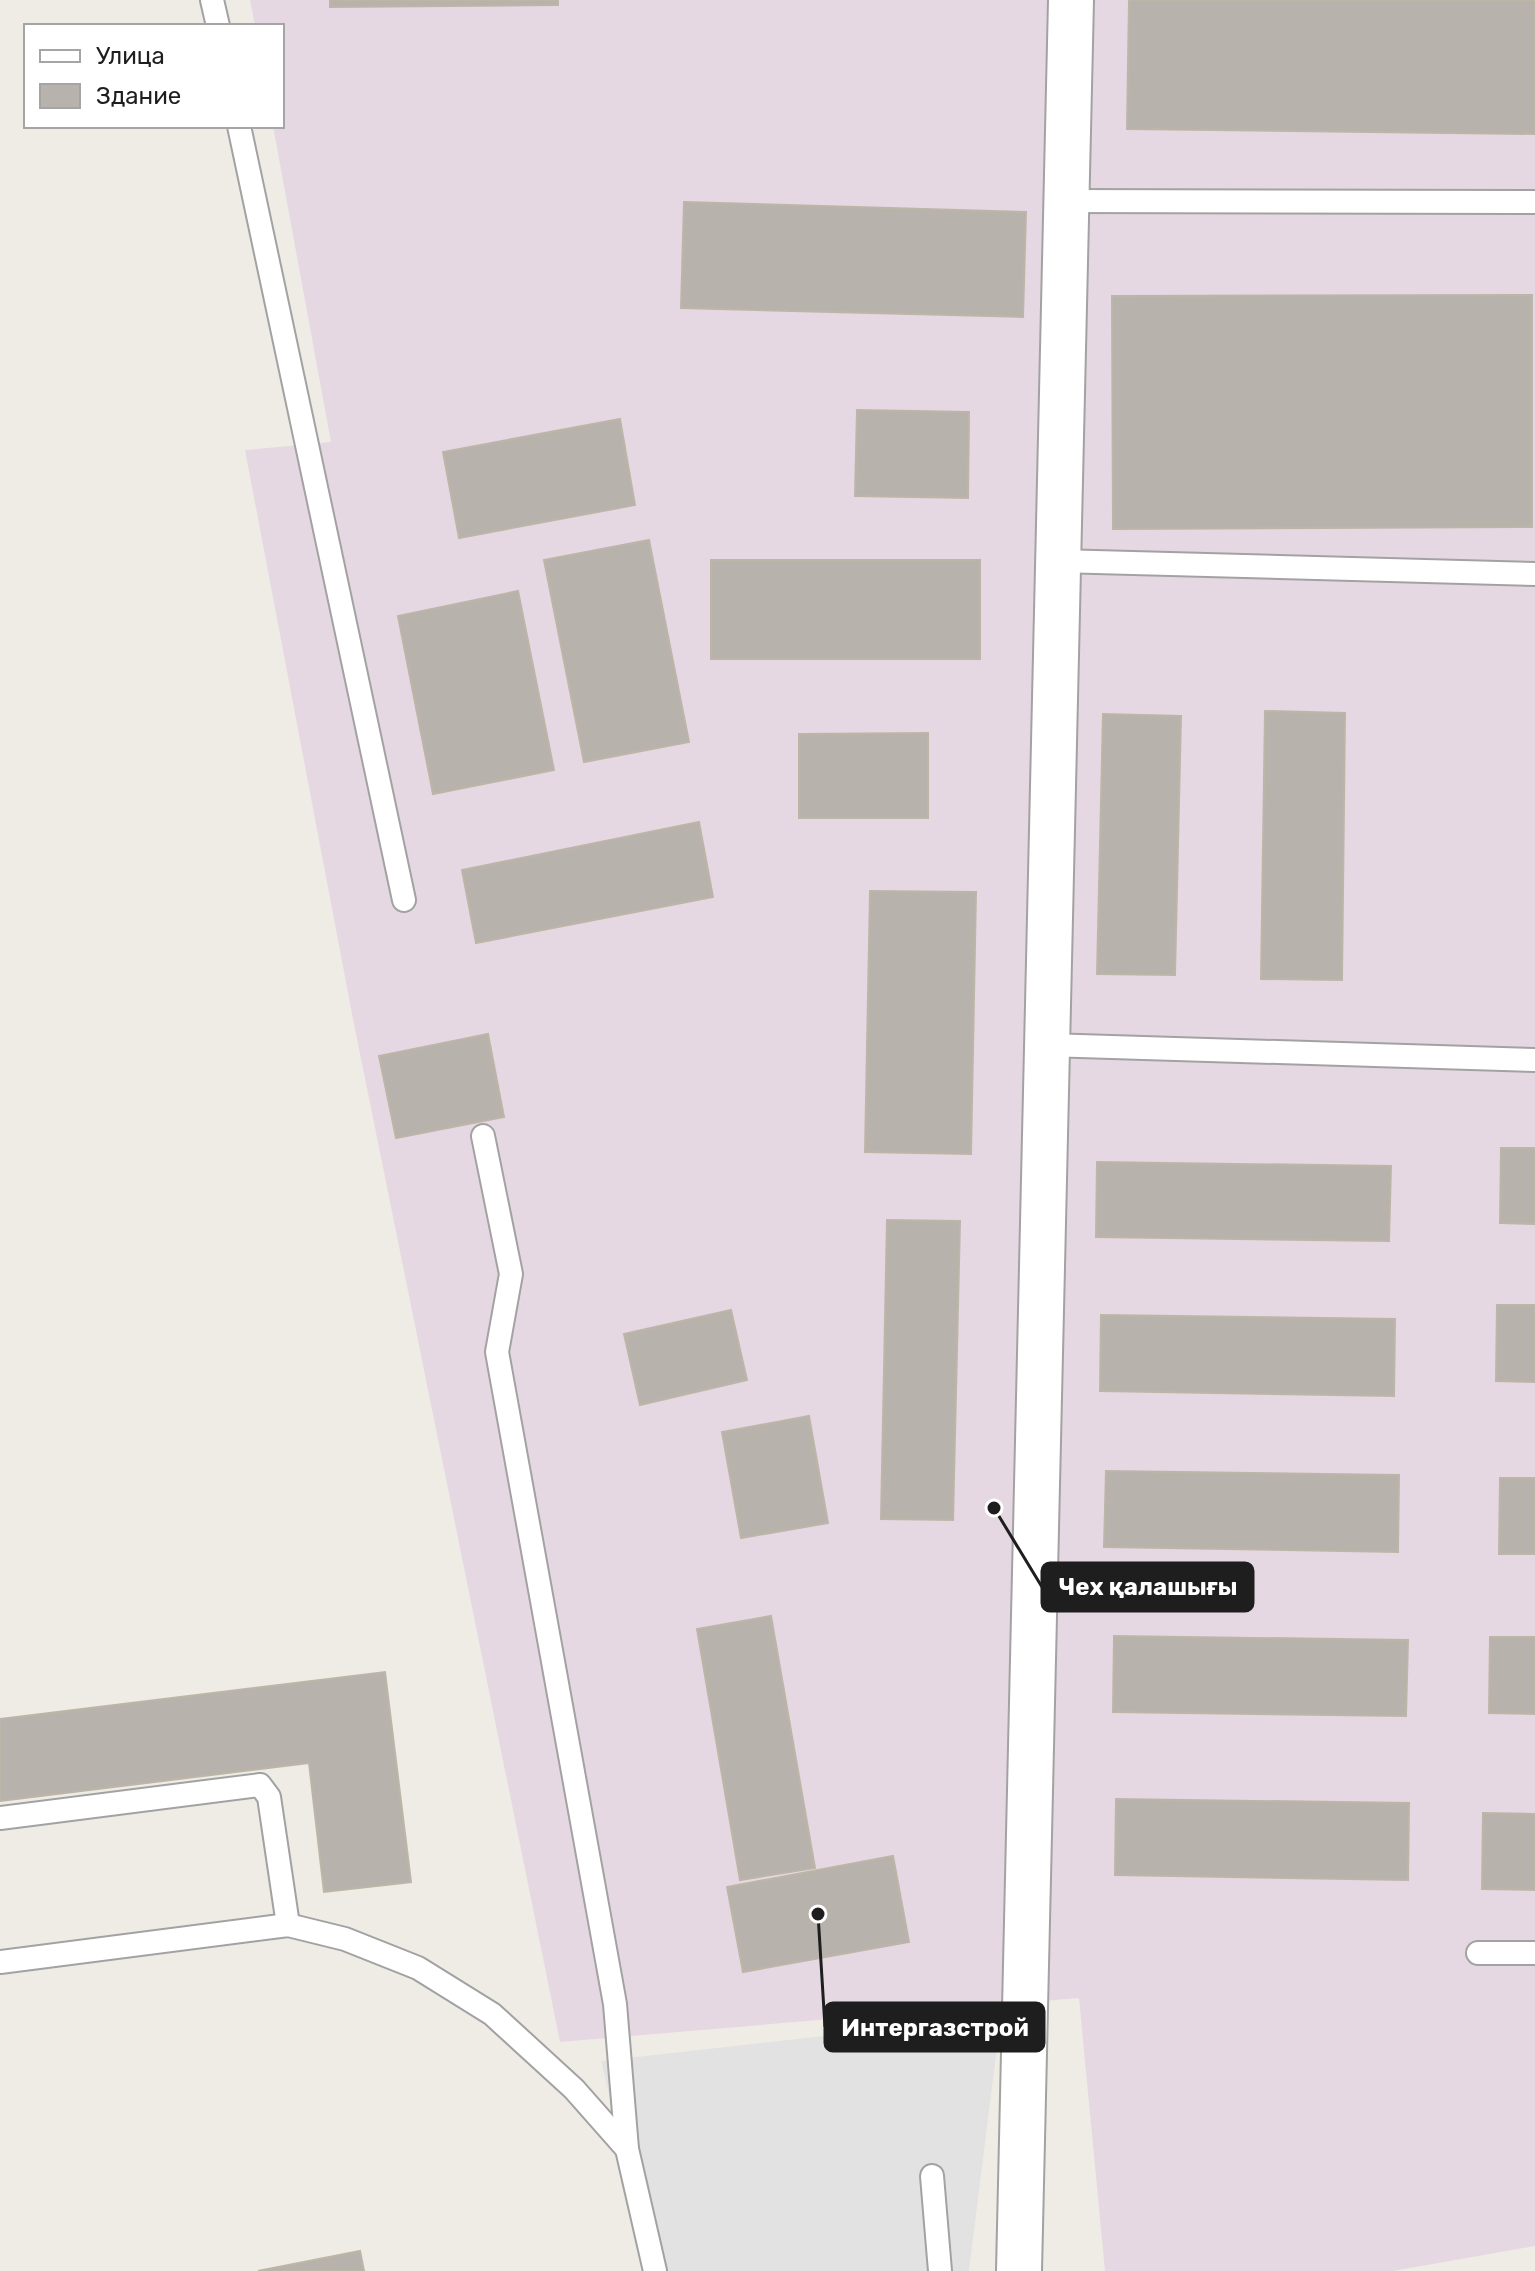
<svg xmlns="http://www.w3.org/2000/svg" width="1535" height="2271" font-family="Rubik,sans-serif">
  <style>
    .industrial { fill: #e6d8e2 }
    .parking { fill: #e2e2e2 }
    .building { fill: #b7b2ab; stroke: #beb5a9; stroke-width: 2 }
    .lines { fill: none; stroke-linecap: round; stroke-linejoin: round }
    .lane-casing { stroke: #a2a2a2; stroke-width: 26 }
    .street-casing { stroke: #a2a2a2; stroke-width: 48 }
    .lane { stroke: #fff; stroke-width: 22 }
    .street { stroke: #fff; stroke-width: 44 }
    .leader { fill: none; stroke: #1e1e1e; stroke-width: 3 }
    .callout-dot { fill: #1e1e1e; stroke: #fff; stroke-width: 3 }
    .callout { fill: #1e1e1e; stroke: #1e1e1e; stroke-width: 3 }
    .callout-label { font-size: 24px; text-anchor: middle; font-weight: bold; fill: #fff }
  </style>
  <rect width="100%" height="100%" fill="#eeece5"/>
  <path class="industrial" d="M250,0h1285v2246l-142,25h-288l-26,-273 -519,44 -207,-1023 -108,-569 86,-8 -58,-316h9v-100h-27z"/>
  <path class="parking" d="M1001,2016l-32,255h-310l-33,-108 -25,-102z"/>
  <g class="building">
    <path d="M330,0h228v5l-228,2z"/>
    <path d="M1129,0h406v134l-408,-5z"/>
    <path d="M684,202l342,10 -3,105 -342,-9z"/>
    <path d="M1532,295v232l-419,2 -1,-233z"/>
    <path d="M857,410l112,2 -1,86 -113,-2z"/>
    <path d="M620,419l15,86 -176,33 -16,-86z"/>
    <path d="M649,540l40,202 -105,20 -40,-202z"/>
    <rect x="711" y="560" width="269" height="99"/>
    <path d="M518,591l36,179 -121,24 -35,-178z"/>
    <path d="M1265,711l80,2 -3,267 -81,-1z"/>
    <path d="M1103,714l78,2 -6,259 -78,-1z"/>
    <path d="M928,733v85h-129v-84z"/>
    <path d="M699,822l14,75 -237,46 -14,-73z"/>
    <path d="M870,891l106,1 -5,262 -106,-2z"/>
    <path d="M488,1034l16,83 -108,21 -17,-82z"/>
    <path d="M1501,1148h34v76l-35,-1z"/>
    <path d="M1097,1162l294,4 -2,75 -293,-4z"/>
    <path d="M887,1220l73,1 -7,299 -72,-1z"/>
    <path d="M1497,1305h38v77l-39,-1z"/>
    <path d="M731,1310l16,70 -107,25 -16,-71z"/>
    <path d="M1101,1315l294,4 -1,77 -294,-5z"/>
    <path d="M809,1416l19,107 -87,15 -19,-106z"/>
    <path d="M1106,1471l293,4 -1,77 -294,-5z"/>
    <path d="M1500,1478h35v76h-36z"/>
    <path d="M771,1616l44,252 -75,12 -43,-251z"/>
    <path d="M1114,1636l294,4 -2,76 -293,-4z"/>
    <path d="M1490,1637h45v77l-46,-1z"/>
    <path d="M385,1672l26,210 -87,10 -15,-129 -309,38v-82z"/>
    <path d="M1116,1799l293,4 -1,77 -293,-5z"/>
    <path d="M1483,1813l52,1v76l-53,-1z"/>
    <path d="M893,1856l16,86 -166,30 -16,-85z"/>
    <path d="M360,2251l4,20h-106z"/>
  </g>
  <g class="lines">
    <g class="lane-casing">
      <g id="lane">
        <path d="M212,0l6,26"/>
        <path d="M239,126l165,774"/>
        <path d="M1065,201l470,1"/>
        <path d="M1058,561l477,13"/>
        <path d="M1047,1045l488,15"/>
        <path d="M483,1136l28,138 -14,78 118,652 12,145 28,122"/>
        <path d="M0,1818l260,-33 9,12 19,128"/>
        <path d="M1478,1953h57"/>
        <path d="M0,1962l288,-37 57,14 73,29 74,46 82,75 53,60"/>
        <path d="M932,2176l8,95"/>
      </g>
    </g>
    <g class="street-casing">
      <path id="street" d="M1019,2271l52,-2271"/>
    </g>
    <use href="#lane" class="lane"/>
    <use href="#street" class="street"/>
  </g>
  <path class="leader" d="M994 1508L1042 1587M818 1914L825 2027"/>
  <g class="callout-dot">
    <circle cx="994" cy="1508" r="8"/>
    <circle cx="818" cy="1914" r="8"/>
  </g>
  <g class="callout">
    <rect x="1042" y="1563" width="211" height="48" rx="8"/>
    <rect x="825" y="2003" width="219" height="48" rx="8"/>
  </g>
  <g class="callout-label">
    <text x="1148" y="1595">Чех қалашығы</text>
    <text x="935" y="2036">Интергазстрой</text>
  </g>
  <rect x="24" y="24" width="260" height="104" fill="#ffffff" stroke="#a5a5a5" stroke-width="2"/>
  <rect x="40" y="50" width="40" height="12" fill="#ffffff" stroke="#a5a5a5" stroke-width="2"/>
  <text x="96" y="64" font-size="24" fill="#1e1e1e">Улица</text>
  <rect x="40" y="84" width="40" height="24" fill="#b7b2ab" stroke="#a5a5a5" stroke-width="2"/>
  <text x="96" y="104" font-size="24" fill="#1e1e1e">Здание</text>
</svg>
